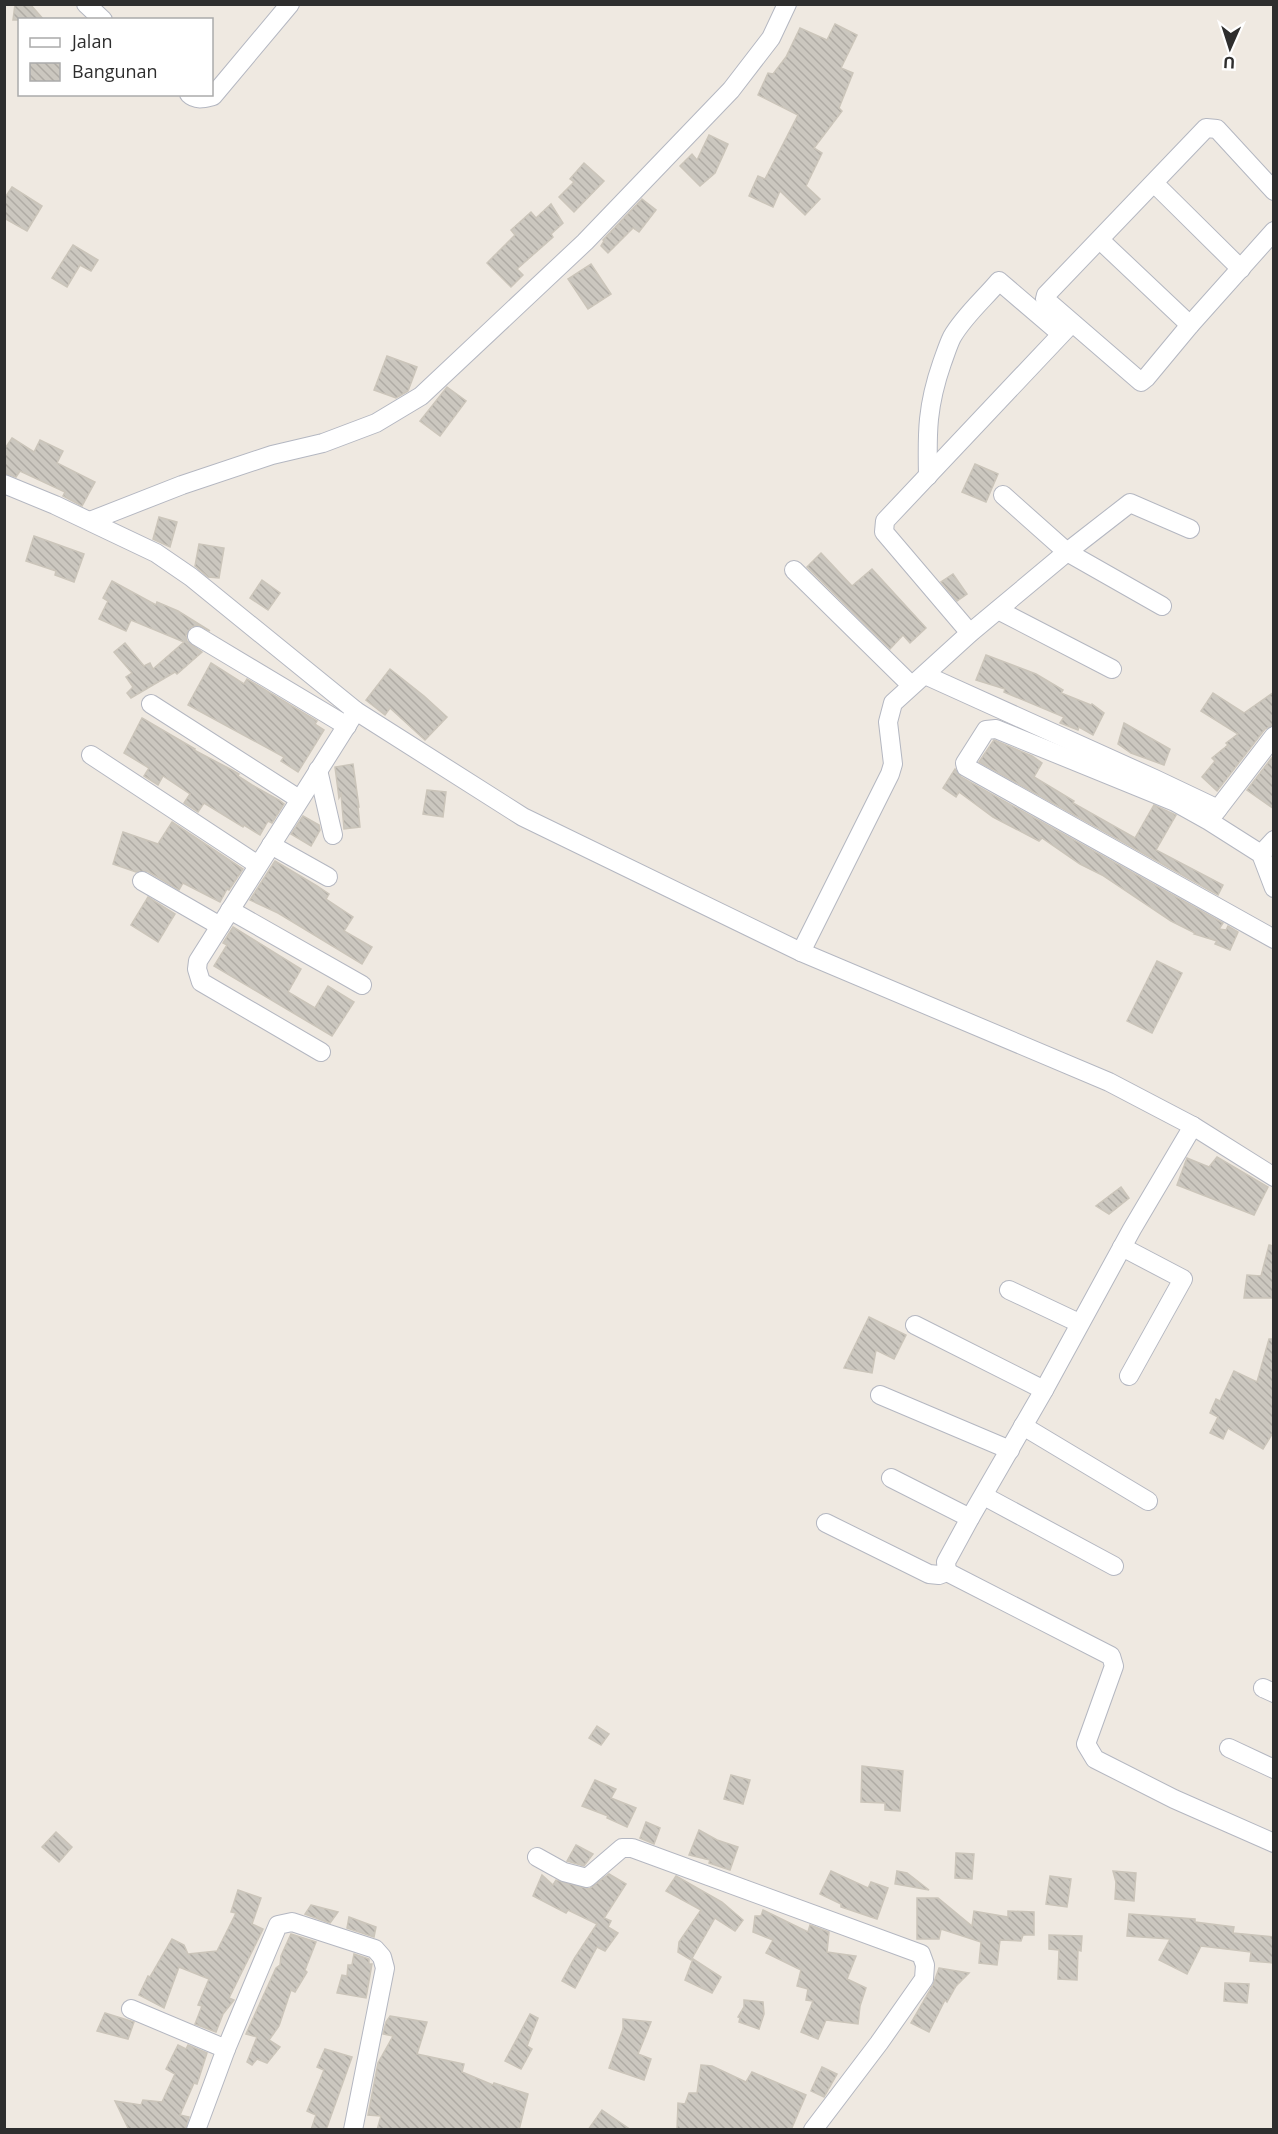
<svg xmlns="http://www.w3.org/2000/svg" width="1278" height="2134" font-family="'Open Sans',sans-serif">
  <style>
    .building { fill: url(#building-back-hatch); stroke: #cbc5ba; stroke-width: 1.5 }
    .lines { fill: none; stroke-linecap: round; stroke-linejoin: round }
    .minor-casing { stroke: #b4b7c1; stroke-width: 20 }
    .minor { stroke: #fff; stroke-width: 18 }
  </style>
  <defs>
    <pattern id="building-back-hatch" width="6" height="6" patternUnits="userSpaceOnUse" patternTransform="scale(1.5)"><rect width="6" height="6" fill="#cbc7bf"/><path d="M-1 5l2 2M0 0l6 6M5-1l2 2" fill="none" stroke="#afaba4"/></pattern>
  </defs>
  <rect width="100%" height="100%" fill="#efe9e1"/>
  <g class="building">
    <path d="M15,4h15l14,16h-31z"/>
    <path d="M835,24l22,11 -16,33 12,5 -14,35 3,3 -28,37 8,5 -16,33 14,13 -15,16 -25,-24 -7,16 -24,-11 9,-20 7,3 33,-64 -40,-20 10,-22 5,1 13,-17 14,-29 27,12z"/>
    <path d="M709,135l19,9 -13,29 -15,13 -20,-20 12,-12 5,6z"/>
    <path d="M584,163l20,18 -30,31 -15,-15 15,-15 -4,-3z"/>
    <path d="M12,187l30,19 -15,25 -23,-13v-19z"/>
    <path d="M642,199l14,11 -17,22 -6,-4 -25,25 -7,-7 3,-5 -1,-1z"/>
    <path d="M551,204l12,19 -12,11 2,3 -36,32 6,6 -12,12 -24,-24 28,-28 -4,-5 20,-18 5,6z"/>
    <path d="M73,245l25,15 -7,11 -11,-6 -13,22 -15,-9z"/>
    <path d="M591,264l20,30 -23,15 -20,-30z"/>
    <path d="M387,356l30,11 -9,24 -12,7 -22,-8z"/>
    <path d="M447,387l19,14 -26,35 -20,-15z"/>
    <path d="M12,438l22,14 6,-12 23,11 -6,12 38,19 -13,24 -19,-10 2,-4 -45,-21 -4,6 -12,-4v-23z"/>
    <path d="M975,464l23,10 -12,28 -24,-10z"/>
    <path d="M159,517l18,5 -7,25 -17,-8z"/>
    <path d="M34,536l50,18 -10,28 -19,-7 1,-4 -30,-10z"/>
    <path d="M199,544l25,4 -5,30 -11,-1 -13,-11z"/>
    <path d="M821,553l31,33 20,-17 54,59 -16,15 -7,-8 -13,14 -83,-82z"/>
    <path d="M953,574l14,20 -10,7 -16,-19z"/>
    <path d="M262,580l18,13 -12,17 -18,-12z"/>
    <path d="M112,581l44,24 1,-3 21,9 32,20 -12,-6 -7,2 -5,8 1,6 15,11 -25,22 -2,-2 -44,26 -4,-5 6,-6 -7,-10 6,-4 -18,-21 11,-9 19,23 6,-3 3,6 31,-27 -53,-22 -5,11 -27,-12 9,-18 -5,-3z"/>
    <path d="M986,655l50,19 27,16 -2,3 30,12 1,-1 12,9 -11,22 -14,-8 -1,3 -18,-7 4,-6 -60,-25 1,-3 -29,-9z"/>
    <path d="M211,663l33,21 3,-5 70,42 -2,3 9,6 -26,42 -17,-11 3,-4 -96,-52z"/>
    <path d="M390,669l34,27 23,21 -22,23 -35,-32 -5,7 -19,-15z"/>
    <path d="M1274,692v33l-9,4 -48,62 -15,-14 13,-16 -3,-3 16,-13 -2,-2 12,-9 -37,-23 12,-18 31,20z"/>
    <path d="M142,718l53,31 -1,1 38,20 7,4 -1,2 14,9 27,15 5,4 -12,19 -4,-2 -8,14 -16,-10 -1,2 -39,-24 -6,9 -14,-9 6,-9 -27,-18 -5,9 -14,-9 5,-8 -25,-15z"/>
    <path d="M1124,723l46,26 -6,16 -33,-12 -13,-9z"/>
    <path d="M994,740l38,16 10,7 -8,14 40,24 -1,2 62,35 19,-33 22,10 -20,35 67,35 -5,10 -239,-133z"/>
    <path d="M1274,755v54l-27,-19z"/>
    <path d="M353,764l6,43h-1l2,20 -16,2 -3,-35 -2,4 -4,-31z"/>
    <path d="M955,769l6,8 262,146 -4,6 7,1 2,-4 10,6 -8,18 -15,-6 2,-3 -23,-7 1,-1 -24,-12 -69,-46 -22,-11 -38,-26 -3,3 -46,-24 -34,-25 -3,5 -13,-9z"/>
    <path d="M427,790l19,2 -3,25 -20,-3z"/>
    <path d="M303,816l16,9 1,5 -9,16 -20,-12z"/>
    <path d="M172,822l71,47 -14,21 -2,-1 -7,13 -37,-19 -4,7 -32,-19 -11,1 -23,-8 10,-32 35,12z"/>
    <path d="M275,861l42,25 12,8 -3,5 27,18 -9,14 28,16 -10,17 -84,-51 -28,-13z"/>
    <path d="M148,897l27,17 -17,28 -27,-17z"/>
    <path d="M233,927l68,42 -13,23 27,16 13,-22 26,16 -22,34 -118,-70 13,-21 -4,-2z"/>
    <path d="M1157,961l25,12 -30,60 -25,-12z"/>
    <path d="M1217,1157l51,30 -14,28 -77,-30 10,-27 22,9z"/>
    <path d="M1121,1187l8,11 -20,16 -13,-8z"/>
    <path d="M1269,1245l5,1 -1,52h-29l3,-23 14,1z"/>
    <path d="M869,1317l37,18 -12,24 -18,-9 -4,23 -28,-5z"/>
    <path d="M1269,1339h5v92l-11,18 -35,-21 -5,11 -13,-6 8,-16 -8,-4 6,-14 4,2 14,-30 23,11z"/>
    <path d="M597,1726l12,8 -8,11 -12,-7z"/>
    <path d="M862,1766l41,5 -3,40 -15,-1v-7l-24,-1z"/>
    <path d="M731,1775l19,5 -7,24 -19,-5z"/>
    <path d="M595,1780l21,9 -5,9 25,10 -9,19 -20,-9 1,-2 -26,-10z"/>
    <path d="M646,1822l14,6 -6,16 -14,-6z"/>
    <path d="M699,1830l18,10 21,7 -8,23 -21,-7 1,-3 -21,-5z"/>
    <path d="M56,1832l16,15 -13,15 -17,-15z"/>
    <path d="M576,1845l17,9 -9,12 -17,-5z"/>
    <path d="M956,1853l18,1 -2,25 -17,-1z"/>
    <path d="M831,1871l37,17 3,-6 17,6 -11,31 -36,-12v-3l-21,-10z"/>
    <path d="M897,1871l10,2 22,17 -34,-6z"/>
    <path d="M1113,1871l23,2 -2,28 -19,-2 1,-17z"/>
    <path d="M609,1874l17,10 -22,34 7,3 -3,6 10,6 -13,18 -8,-4 -22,41 -13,-7 12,-22 23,-35 -29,-14 -2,3 -33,-17 9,-21 11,10 3,-5 33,9z"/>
    <path d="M676,1876l46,26 21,18 -8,11 -20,-13 -24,42 -13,-8 1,-10 22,-32 -35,-19z"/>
    <path d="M1050,1876l21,3 -4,28 -21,-3z"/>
    <path d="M238,1890l23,8 -9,26 11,5 -34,69 5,2 -11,14 -7,18 -21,-8 7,-18 -4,-1 11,-26 -30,-12 -15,41 -25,-13 9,-19 2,1 22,-38 12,6 4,9 29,-3 19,-38 -5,-1z"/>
    <path d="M917,1898h21l34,28 2,-15 34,6v-6l26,1v23h-11l-2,6 -21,-1 -3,25 -18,-2 2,-21 -40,-13 -2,10h-22z"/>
    <path d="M311,1905l27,7 -8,11 -25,-9z"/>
    <path d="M763,1910l45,22 2,-7 19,7 -2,20 29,4 -9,23 19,9 -6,18 -2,18 -32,-4 -8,19 -17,-7 12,-31 -7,-1 2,-11 -11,-3 4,-16 -35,-17 7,-13 -20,-8 2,-16h6z"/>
    <path d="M1129,1914l66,5v3l39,5 -1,6 41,4v26l-24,-2 1,-9 -50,-6 -14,28 -28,-14 11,-21 -43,-3z"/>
    <path d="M349,1917l27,10 -2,10 -27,-9z"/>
    <path d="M291,1934l25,8 -11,28 2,2 -12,20 -4,-2 -12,36 -10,14 11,7 -13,16 -10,-4 -5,6 -5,-3 10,-25 -11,-3 30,-66 4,-3 1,-9z"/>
    <path d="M1049,1935l33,1 -1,15 -3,-1 -1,30 -19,-1 1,-29 -10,-1z"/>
    <path d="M354,1954l15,5v5h3l-6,34 -29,-5 5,-18 5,1 1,-11h4z"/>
    <path d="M693,1959l28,18 -9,16 -27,-13z"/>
    <path d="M939,1968l30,5 -13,13 -9,16 -2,-2 -16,32 -18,-9 22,-38z"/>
    <path d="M1225,1983l24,1 -2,19 -23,-2z"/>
    <path d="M744,2000l19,2 1,12 -5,15 -20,-7 1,-4 -2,-1 6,-10z"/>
    <path d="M105,2013l29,9 -6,17 -31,-8z"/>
    <path d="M530,2014l8,4 -11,28 5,3 -11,20 -16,-8z"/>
    <path d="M390,2016l37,6 -10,32 47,10 -2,8 31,13 1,-2 34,11 -9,36h-142l4,-14 -13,-1 10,-52 15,-27 -10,-2 3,-12z"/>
    <path d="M623,2019l28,3 -13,32 13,5 -7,21 -35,-12 14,-39z"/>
    <path d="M178,2045l8,4 2,-4 19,8 -10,31 -3,-1 -14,32 9,2 -4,13h-56l-14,-29 26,4 2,-5 19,2 13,-28 -9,-5z"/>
    <path d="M325,2049l27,8 -26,73h-15l5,-15 -9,-4 17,-41 -7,-3z"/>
    <path d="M701,2065l11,1 34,16 6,-10 54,23 -15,35h-114l1,-27 7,1 4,-11h8z"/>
    <path d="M822,2067l15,7 -13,23 -13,-6z"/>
    <path d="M602,2110l29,20h-43z"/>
  </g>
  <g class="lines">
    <g class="minor-casing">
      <g id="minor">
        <path d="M86,4l17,16"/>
        <path d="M189,94c7,7 16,4 24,2l77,-92"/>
        <path d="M1155,184l86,85"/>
        <path d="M1274,191l-57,-62 -11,-1 -160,167 -1,4 96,83 5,-4 44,-53 84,-94"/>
        <path d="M1100,240l90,85"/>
        <path d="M928,476c-1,-44 -1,-70 14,-113 3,-8 6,-18 10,-26 12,-21 32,-38 47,-56l62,53"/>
        <path d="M4,484l51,21 101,48 35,24 165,134 167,106 278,135 308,130 84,44 81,51"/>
        <path d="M1003,495l64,57 95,54"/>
        <path d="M90,521l92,-36 90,-30 51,-12 53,-20 45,-27 164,-154 146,-152 40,-52 16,-34"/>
        <path d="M794,570l117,115"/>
        <path d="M998,610l114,59"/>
        <path d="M970,633l-86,-101 1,-11 187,-198"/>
        <path d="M197,636l150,90"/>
        <path d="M925,675l230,104 63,30"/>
        <path d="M151,704l148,95"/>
        <path d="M91,755l167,110"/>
        <path d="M318,770l15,65"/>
        <path d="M1211,818l63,-82"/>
        <path d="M271,845l57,32"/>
        <path d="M1261,854l13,-14"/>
        <path d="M142,881l78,45"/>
        <path d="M1274,888l-13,-34 -52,-33 -34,-19 -179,-73 -10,1 -21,33 1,4 308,172"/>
        <path d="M230,910l132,75"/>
        <path d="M801,952l89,-178 3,-10 -5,-42 5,-19 77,-70 97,-81 63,-49 60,26"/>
        <path d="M321,1052l-120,-70 -4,-13 1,-8 158,-250"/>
        <path d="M1122,1247l61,32 -54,97"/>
        <path d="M1009,1290l70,33"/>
        <path d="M915,1325l129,65"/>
        <path d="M880,1395l130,55"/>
        <path d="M1023,1426l125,75"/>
        <path d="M891,1478l79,40"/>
        <path d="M984,1496l130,70"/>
        <path d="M826,1523l103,51 10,1 8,-3"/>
        <path d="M947,1572l-1,-10 24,-44 74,-128 88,-161 61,-103"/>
        <path d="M947,1572l164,84 3,10 -28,78 9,15 79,40 100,44"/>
        <path d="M1263,1688l11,5"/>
        <path d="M1229,1748l45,21"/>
        <path d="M537,1857l27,15 23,6 35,-30h10l289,106 4,11 -1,14 -45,64 -66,87"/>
        <path d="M131,2009l95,40"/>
        <path d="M196,2130l30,-81 52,-124 14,-3 83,27 7,8 3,11 -32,162"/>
      </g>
    </g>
    <use href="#minor" class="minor"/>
  </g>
  <rect width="1278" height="2134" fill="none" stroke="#2e2e2e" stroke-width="12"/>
  <rect x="18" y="18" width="195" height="78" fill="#ffffff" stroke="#ababab" stroke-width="1.5"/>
  <rect x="30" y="38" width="30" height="9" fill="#ffffff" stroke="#ababab" stroke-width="1.5"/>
  <text x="72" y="48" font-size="18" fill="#2e2e2e">Jalan</text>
  <rect x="30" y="63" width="30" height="18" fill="url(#building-back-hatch)" stroke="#ababab" stroke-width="1.5"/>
  <text x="72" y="78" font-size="18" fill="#2e2e2e">Bangunan</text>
  <g transform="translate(1230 48) rotate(183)" stroke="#ffffff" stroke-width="4.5" paint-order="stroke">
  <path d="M0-4.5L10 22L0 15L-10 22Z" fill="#2e2e2e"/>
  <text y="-9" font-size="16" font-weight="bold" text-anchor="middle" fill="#2e2e2e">U</text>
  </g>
</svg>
